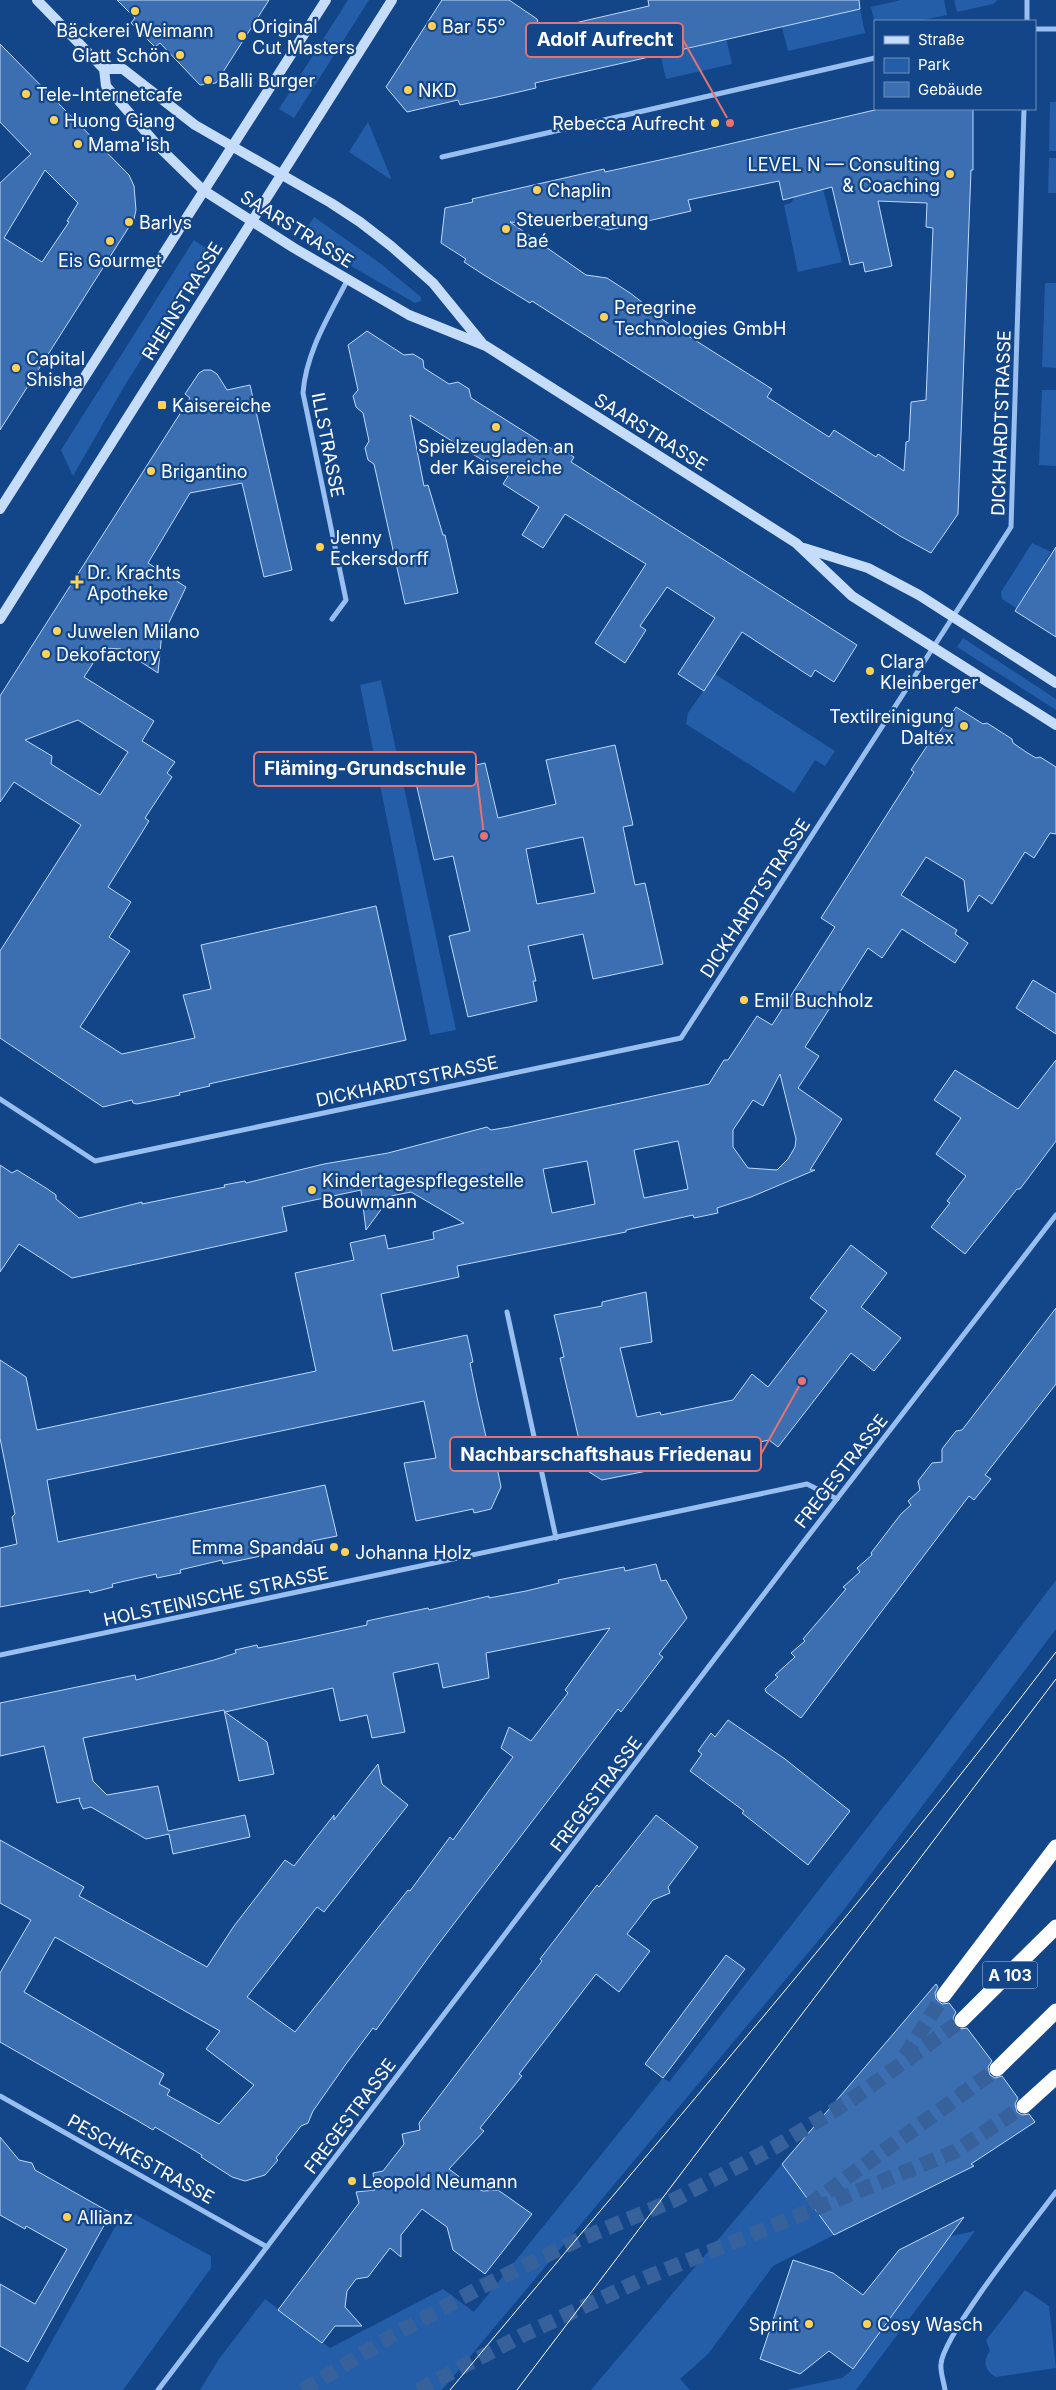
<svg xmlns="http://www.w3.org/2000/svg" width="1056" height="2390" font-family="Inter,sans-serif">
  <style>
    .green { fill: #245ea8 }
    .building { fill: #3b6fb2; stroke: #bfd9fc; fill-rule: evenodd }
    .lines { fill: none; stroke-linecap: round; stroke-linejoin: round }
    .highway-tunnel { stroke: #36619b; stroke-width: 15; stroke-dasharray: 15 8; stroke-linecap: butt }
    .street { stroke: #98bff0; stroke-width: 5 }
    .secondary { stroke: #c6dcfb; stroke-width: 10 }
    .highway { stroke: #fff; stroke-width: 15 }
    .tram { stroke: #fff; stroke-width: 1 }
    .poi-dot { fill: #ffd157; stroke: #134589; stroke-width: 2 }
    .labels { text-anchor: middle; dominant-baseline: central; stroke-width: 4.5; stroke-linejoin: round; paint-order: stroke }
    .shield { fill: #134589; stroke: #b8c7dc; stroke-width: 1 }
    .shield-label { font-size: 16px; font-weight: bold; fill: #fff }
    .poi-label { font-size: 18px; fill: #fff; stroke: #134589; text-anchor: start }
    .street-label { font-size: 18px; fill: #fff; stroke: #134589 }
    .leader { fill: none; stroke: #e47373; stroke-width: 2 }
    .callout-dot { fill: #e47373; stroke: #134589; stroke-width: 2 }
    .callout { fill: #134589; stroke: #e47373; stroke-width: 2 }
    .callout-label { font-size: 19px; text-anchor: middle; font-weight: bold; fill: #fff }
  </style>
  <rect width="100%" height="100%" fill="#134589"/>
  <g class="green">
    <path d="M348,0h21l-75,118 -15,-9z"/>
    <path d="M901,0h43l3,15 -29,6h-43v3l-4,-17z"/>
    <path d="M954,0h44l-5,4 -36,8z"/>
    <path d="M860,9l5,24 -77,18 -6,-24z"/>
    <path d="M651,14l38,35 37,-11 6,26 -66,15z"/>
    <path d="M1050,102h6v49h-7z"/>
    <path d="M368,122l23,56 -1,1 -41,-27z"/>
    <path d="M1049,158h7v35h-8z"/>
    <path d="M823,189l19,73 -44,10 -14,-67 7,-2 3,-5v-4z"/>
    <path d="M314,217l67,47 40,33v4l-6,2 -114,-66z"/>
    <path d="M194,240l16,11 -85,134 -52,91 -12,-26z"/>
    <path d="M1045,283h11v85l-14,-1z"/>
    <path d="M1042,390h14v76l-17,-1z"/>
    <path d="M1032,543l19,9 -7,11 3,3 -8,13 -3,-1 -14,29 -6,1 -14,-9 -1,-7z"/>
    <path d="M963,638l93,61v11l-99,-63z"/>
    <path d="M715,674l120,77 -10,15 -10,-6 -21,33 -108,-69 2,-11z"/>
    <path d="M381,680l75,350 -26,5 -70,-350z"/>
    <path d="M1056,1580v49l-213,282 -401,479h-242l19,-31 46,-60 65,49 113,-59 31,23 189,-234 6,4 252,-323z"/>
    <path d="M782,2164l52,71 -61,31 -65,88 -28,25 10,11h-99z"/>
    <path d="M125,2209l86,47v12l-88,122h-98z"/>
    <path d="M975,2231l-119,159h-69l55,-12 11,-9 94,-130 4,-3z"/>
    <path d="M1025,2290l24,16 7,62 -60,9c-11,-6 -14,-16 -6,-26l-4,-11z"/>
  </g>
  <g class="building">
    <path d="M117,0h152l-53,83 -16,2 -40,-42 -5,4 -24,-24 4,-5z"/>
    <path d="M442,0h67l28,19 3,12 109,-25 -1,-6h211l1,9 -325,74 1,5 -39,9 -37,8 -2,-5 -51,12 -21,-25z"/>
    <path d="M0,44l129,131 5,11 2,24 -2,9 -134,211v-247l31,-29 -31,-32zM45,170l33,33 -11,18 2,1 -27,40 -38,-24z"/>
    <path d="M879,109h94v61h-2l-13,344 -27,39 -31,-17 -368,-235 -2,2 -46,-28 -20,-13 2,-3 -25,-16 4,-35 28,-6 -1,-3 132,-30 1,3 73,-16zM779,181l4,19 49,-13 18,78 13,-3 2,10 27,-6 -14,-65 49,2 -1,24 7,1 -7,172 -15,2 -2,39 -3,1 -2,29 -26,-17 -2,3 -42,-27 -5,7 -62,-40 5,-8 -123,-78 2,-2 -21,-16 -23,-15 -21,-3 -76,-53 70,5 -1,-5 30,8 82,-19 -3,-11z"/>
    <path d="M367,331l37,24 9,-1 10,6 1,8 25,16 9,-2 11,7 2,9 81,51 3,-4 19,12 -3,5 286,183 -23,37 -19,-12 -4,7 -69,-45 -38,59 -26,-17 37,-56 -48,-31 -27,39 6,4 -21,33 -30,-20 51,-79 -81,-50 -22,34 -21,-13 17,-28 -36,-23 5,-8 -98,-61 14,71 4,-1 15,50h2l13,58 -53,11 -31,-140 -6,-4 -3,-12 4,-7 -6,-28 -7,-6 -3,-11 5,-6 -10,-45z"/>
    <path d="M204,370h7l6,4 10,16 23,-5 42,185 -28,7 -22,-94 -52,10 -42,70 38,24 -22,46 -2,-1 -4,41 -37,-24 -18,-1 -19,29 70,44 -12,20 33,21 -8,11 5,4 -27,41 4,3 -41,66 23,15 -22,35 21,14 -50,76 42,27 73,-16 -12,-43 28,-6 -10,-44 175,-39 30,134 -197,44 1,2 -31,7 1,2 -43,9 -4,-1 -1,-3 -29,7 -103,-69v-87l81,-126 -67,-43 -14,20v-106l190,-298 -5,-4 14,-21zM78,720l50,32 -28,43 -49,-31 1,-8 -27,-16z"/>
    <path d="M1056,547v90l-41,-26z"/>
    <path d="M956,707l27,17 4,-1 25,16 1,4 13,9 10,6 4,-1 16,10v67l-6,-1 -16,25 -9,-6 -33,52 -13,-9 -11,17 -4,-32 -38,-23 -25,38 56,35 -2,4 13,9 -13,20 -53,-34 -20,29 -14,-10 -63,99 14,9 -21,32 44,31 -32,51h5l-64,27 -34,11 1,5 -24,5 -1,-3 -67,15v2l-169,34 2,11 -78,17 12,57 74,-16 6,27 -3,1 8,39 15,65h4l4,20 -10,22 -17,4 -1,-4 -57,12 -12,-58 32,-5 -12,-57 -377,79 11,62 267,-57 12,51 -25,5 1,4 -24,5 -66,14 -1,-4 -42,10 1,3 -24,5 -1,-4 -44,10 1,3 -23,6 -1,-3 -89,17v-59l17,-4 -5,-27 3,-3 -15,-76v-78l26,17 11,53 279,-59 -21,-98 59,-13 -4,-17 35,-8 3,14 46,-10 -1,-7 31,-9 -53,-31 -20,4 -25,34 -5,-40 -79,17 5,24 -215,47 -53,-34 -19,28v-107l12,8 5,-3 29,18 10,7v4l23,19 63,-16v2l83,-17 -1,-2 21,-4 1,2 78,-19 64,-11 99,-26 4,3 18,-3 200,-43 15,-24h4l29,-44 15,9 63,-98 -14,-9 93,-146 -3,-2 14,-21 11,-17 2,2zM780,1074l16,65 -1,8 -7,12 -11,11 -29,-2 -15,-21v-17l20,-30 10,6zM678,1141l10,48 -44,9 -10,-48zM587,1161l8,43 -43,9 -9,-44z"/>
    <path d="M615,745l18,80 -10,2 12,58 10,-2 18,81 -70,15 -10,-45 -55,12 8,35h-3l4,20 -69,16 -19,-81 21,-5 -17,-75 -19,4 -19,-81 70,-16 13,55 58,-14 -10,-44zM583,837l12,56 -58,11 -11,-55z"/>
    <path d="M1033,980l23,14v40l-40,-26z"/>
    <path d="M1056,1060v81l-36,48h-3l-52,65 -34,-27 19,-24 -3,-2 19,-25 -30,-22 25,-36 -27,-18 21,-30 63,39z"/>
    <path d="M851,1245l36,28 -26,34 40,31 -27,33 -23,-18 -73,94 -9,-7 -98,22 1,4 -70,14 -16,-10 -26,-112 4,-1 -10,-42 48,-9v-4l44,-10 6,50 -32,6 17,69 23,-5 1,3 72,-15 19,-26 16,13 59,-76 -17,-13z"/>
    <path d="M1056,1308v76l-71,91 6,4 -17,21 -5,-4 -168,222 -35,-26 -1,-3 13,-12 -3,-2 20,-18 -4,-4 14,-12 -2,-2 43,-50 -3,-2 17,-15 -3,-4 15,-13 -1,-2 30,-39 10,-9 -3,-4 12,-11 -2,-9 14,-18 10,-1v-13l14,-18 6,-1z"/>
    <path d="M656,1564l5,17 5,-1 21,38 -28,36 4,3 -42,55 -3,-3 -185,242 -57,79 -3,-2 -27,36 -33,47 -5,12 -7,3 -25,32 2,2 -13,15 -20,6 -13,-4 -31,-20 1,-2 -47,-28 -2,3 -15,-9 -138,-79v-69l31,-53 -31,-17v-63l84,47 -5,9 128,71 27,-41 51,-66 9,6 40,-51v5l44,-56 4,20 26,21 -84,107 -7,-5 -70,90 48,35 113,-142 2,1 40,-54 3,3 60,-83 -12,-9 8,-21 22,14 37,-48 -3,-3 45,-62 -124,25 3,25 -46,10 -5,-25 -45,10 12,59 -33,6 -5,-23 -27,6 -7,-33 -108,24 42,30 7,32 -35,7 -15,-71 -141,28 10,43 14,14 51,-9 10,45 77,-16 5,22 -77,17 -4,-20 -23,5 -55,-32 -8,2 -4,-9 1,-2 -23,5 -13,-57 -44,10v-53l135,-28 1,5 78,-20 22,-7 -1,-3 22,-5 1,3 40,-8 69,-15v-4l18,-4 43,-9 1,2 60,-14v2l37,-7 33,-8 -1,-3 66,-13 1,4zM55,1937l165,94 -14,18 48,36 -35,39 -52,-29 3,-5 -11,-6 5,-10 -140,-82z"/>
    <path d="M728,1720l57,39 65,52 -42,54 -66,-52 2,-2 -54,-40 12,-17 -4,-3 13,-18 4,4z"/>
    <path d="M656,1815l42,32 -30,40 2,6 -17,7 -26,34 23,17 -31,41 -23,-18 -77,100 3,2 -42,52 4,3 -35,38 24,18 10,4 15,-1 34,24 -47,60 -32,-24 -6,-23 -25,-18 -21,26v22l-11,-9 -22,29 -12,2 -9,12 -2,16 17,19h-27l-13,17 -44,-33 81,-107 -3,-11 19,-2 -2,-17 10,-2 21,-27 -2,-10 18,-4 -1,-7 123,-162 -2,-2 57,-74 2,2z"/>
    <path d="M726,1955l19,14 -82,109 -18,-14z"/>
    <path d="M936,1984l2,3 -3,6 1,6 6,5 7,-1 7,9 -3,6 2,8 5,3 7,-1 25,33 -4,6 2,8 5,3 7,-2 16,22 -3,6 2,8 5,3 7,-1 6,8 -64,42 3,2 -140,69 -52,-71z"/>
    <path d="M0,2137l19,23 13,3 3,7 76,43 -83,149 -28,-16v-62l35,20 32,-55 -41,-23 -1,3 -25,-14z"/>
    <path d="M964,2217l-111,152 -24,-18 -29,23 -40,-15 33,-99 40,13 30,22 36,-45z"/>
  </g>
  <g class="lines">
    <g class="highway-tunnel">
      <path d="M905,2056l39,-61"/>
      <path d="M809,2205l188,-136"/>
      <path d="M303,2390l87,-53 91,-50 95,-46 98,-41 101,-53 76,-47 111,-80"/>
      <path d="M418,2390l105,-55 120,-56 313,-128 68,-45"/>
    </g>
    <g class="street">
      <path d="M1027,21v-21"/>
      <path d="M1035,29h21"/>
      <path d="M442,157l433,-99"/>
      <path d="M332,619l14,-19 -43,-207c3,-41 26,-77 45,-114"/>
      <path d="M0,1099l95,62 586,-123 330,-511 13,-418"/>
      <path d="M507,1312l49,226"/>
      <path d="M0,1655l807,-171 30,15"/>
      <path d="M0,2096l267,151"/>
      <path d="M158,2390l644,-846 254,-329"/>
      <path d="M945,2390c-1,-8 -5,-18 -4,-26 2,-29 93,-143 115,-172"/>
    </g>
    <g class="secondary">
      <path d="M37,0l67,69 2,17 52,60 45,44 91,58 115,67 77,31 310,197 56,53 204,129"/>
      <path d="M104,69h19l72,56 136,78 29,19 31,24 42,37 49,60"/>
      <path d="M0,509l326,-509"/>
      <path d="M804,548l64,20 51,27 137,88"/>
      <path d="M0,619l392,-619"/>
    </g>
    <g class="highway">
      <path d="M944,1995l112,-148"/>
      <path d="M962,2020l94,-93"/>
      <path d="M997,2069l59,-58"/>
      <path d="M1024,2106l32,-29"/>
    </g>
    <g class="tram">
      <path d="M450,2390c204,-245 413,-485 606,-738"/>
      <path d="M517,2390l539,-711"/>
    </g>
  </g>
  <g class="poi-dot">
    <circle cx="135" cy="11" r="5"/>
    <circle cx="432" cy="26" r="5"/>
    <circle cx="242" cy="36" r="5"/>
    <circle cx="180" cy="55" r="5"/>
    <circle cx="208" cy="80" r="5"/>
    <circle cx="408" cy="90" r="5"/>
    <circle cx="26" cy="94" r="5"/>
    <circle cx="54" cy="120" r="5"/>
    <circle cx="715" cy="123" r="5"/>
    <circle cx="78" cy="144" r="5"/>
    <circle cx="950" cy="174" r="5"/>
    <circle cx="537" cy="190" r="5"/>
    <circle cx="129" cy="222" r="5"/>
    <circle cx="506" cy="229" r="5"/>
    <circle cx="110" cy="241" r="5"/>
    <circle cx="604" cy="317" r="5"/>
    <circle cx="16" cy="368" r="5"/>
    <rect x="157" y="400" width="10" height="10" rx="2.5"/>
    <circle cx="496" cy="427" r="5"/>
    <circle cx="151" cy="471" r="5"/>
    <circle cx="320" cy="547" r="5"/>
    <path d="M74.5 574.5h5v5h5v5h-5v5h-5v-5h-5v-5h5z"/>
    <circle cx="57" cy="631" r="5"/>
    <circle cx="46" cy="654" r="5"/>
    <circle cx="870" cy="671" r="5"/>
    <circle cx="964" cy="726" r="5"/>
    <circle cx="744" cy="1000" r="5"/>
    <circle cx="312" cy="1190" r="5"/>
    <circle cx="334" cy="1547" r="5"/>
    <circle cx="345" cy="1552" r="5"/>
    <circle cx="352" cy="2181" r="5"/>
    <circle cx="67" cy="2217" r="5"/>
    <circle cx="809" cy="2324" r="5"/>
    <circle cx="867" cy="2324" r="5"/>
  </g>
  <g class="labels">
    <rect class="shield" x="982.5" y="1961.5" width="55" height="27" rx="4"/>
    <g class="shield-label">
      <text x="1010" y="1975">A 103</text>
    </g>
    <g class="poi-label">
      <text x="252" y="26">Original<tspan x="252" dy="21">Cut Masters</tspan></text>
      <text x="442" y="26">Bar 55°</text>
      <text x="135" y="30" text-anchor="middle">Bäckerei Weimann</text>
      <text x="170" y="55" text-anchor="end">Glatt Schön</text>
      <text x="218" y="80">Balli Burger</text>
      <text x="418" y="90">NKD</text>
      <text x="36" y="94">Tele-Internetcafe</text>
      <text x="64" y="120">Huong Giang</text>
      <text x="705" y="123" text-anchor="end">Rebecca Aufrecht</text>
      <text x="88" y="144">Mama'ish</text>
      <text x="940" y="164" text-anchor="end">LEVEL N — Consulting<tspan x="940" dy="21">&amp; Coaching</tspan></text>
      <text x="547" y="190">Chaplin</text>
      <text x="516" y="219">Steuerberatung<tspan x="516" dy="21">Baé</tspan></text>
      <text x="139" y="222">Barlys</text>
      <text x="110" y="260" text-anchor="middle">Eis Gourmet</text>
      <text x="614" y="307">Peregrine<tspan x="614" dy="21">Technologies GmbH</tspan></text>
      <text x="26" y="358">Capital<tspan x="26" dy="21">Shisha</tspan></text>
      <text x="172" y="405">Kaisereiche</text>
      <text x="496" y="446" text-anchor="middle">Spielzeugladen an<tspan x="496" dy="21">der Kaisereiche</tspan></text>
      <text x="161" y="471">Brigantino</text>
      <text x="330" y="537">Jenny<tspan x="330" dy="21">Eckersdorff</tspan></text>
      <text x="87" y="572">Dr. Krachts<tspan x="87" dy="21">Apotheke</tspan></text>
      <text x="67" y="631">Juwelen Milano</text>
      <text x="56" y="654">Dekofactory</text>
      <text x="880" y="661">Clara<tspan x="880" dy="21">Kleinberger</tspan></text>
      <text x="954" y="716" text-anchor="end">Textilreinigung<tspan x="954" dy="21">Daltex</tspan></text>
      <text x="754" y="1000">Emil Buchholz</text>
      <text x="322" y="1180">Kindertagespflegestelle<tspan x="322" dy="21">Bouwmann</tspan></text>
      <text x="324" y="1547" text-anchor="end">Emma Spandau</text>
      <text x="355" y="1552">Johanna Holz</text>
      <text x="362" y="2181">Leopold Neumann</text>
      <text x="77" y="2217">Allianz</text>
      <text x="799" y="2324" text-anchor="end">Sprint</text>
      <text x="877" y="2324">Cosy Wasch</text>
    </g>
    <g class="street-label">
      <text transform="translate(297 229) rotate(32)">SAARSTRASSE</text>
      <text transform="translate(182 301) rotate(-58)">RHEINSTRASSE</text>
      <text transform="translate(1001 423) rotate(-88)">DICKHARDTSTRASSE</text>
      <text transform="translate(651 432) rotate(32)">SAARSTRASSE</text>
      <text transform="translate(328 445) rotate(79)">ILLSTRASSE</text>
      <text transform="translate(755 898) rotate(-57)">DICKHARDTSTRASSE</text>
      <text transform="translate(407 1081) rotate(-12)">DICKHARDTSTRASSE</text>
      <text transform="translate(841 1471) rotate(-52)">FREGESTRASSE</text>
      <text transform="translate(216 1596) rotate(-12)">HOLSTEINISCHE STRASSE</text>
      <text transform="translate(596 1794) rotate(-53)">FREGESTRASSE</text>
      <text transform="translate(350 2116) rotate(-53)">FREGESTRASSE</text>
      <text transform="translate(141 2159) rotate(29)">PESCHKESTRASSE</text>
    </g>
  </g>
  <path class="leader" d="M730 123L683 40M484 836L476 769M802 1381L761 1454"/>
  <g class="callout-dot">
    <circle cx="730" cy="123" r="5"/>
    <circle cx="484" cy="836" r="5"/>
    <circle cx="802" cy="1381" r="5"/>
  </g>
  <g class="callout">
    <rect x="526" y="23" width="157" height="34" rx="5"/>
    <rect x="254" y="752" width="222" height="34" rx="5"/>
    <rect x="450" y="1437" width="311" height="34" rx="5"/>
  </g>
  <g class="callout-label">
    <text x="605" y="46">Adolf Aufrecht</text>
    <text x="365" y="775">Fläming-Grundschule</text>
    <text x="606" y="1461">Nachbarschaftshaus Friedenau</text>
  </g>
  <rect x="874" y="20" width="162" height="90" fill="#134589" stroke="#718fb8"/>
  <rect x="884" y="36" width="25" height="8" fill="#c6dcfb" stroke="#718fb8"/>
  <text x="918" y="45" font-size="15" fill="#ffffff">Straße</text>
  <rect x="884" y="58" width="25" height="15" fill="#245ea8" stroke="#718fb8"/>
  <text x="918" y="70" font-size="15" fill="#ffffff">Park</text>
  <rect x="884" y="82" width="25" height="15" fill="#3b6fb2" stroke="#718fb8"/>
  <text x="918" y="95" font-size="15" fill="#ffffff">Gebäude</text>
</svg>
